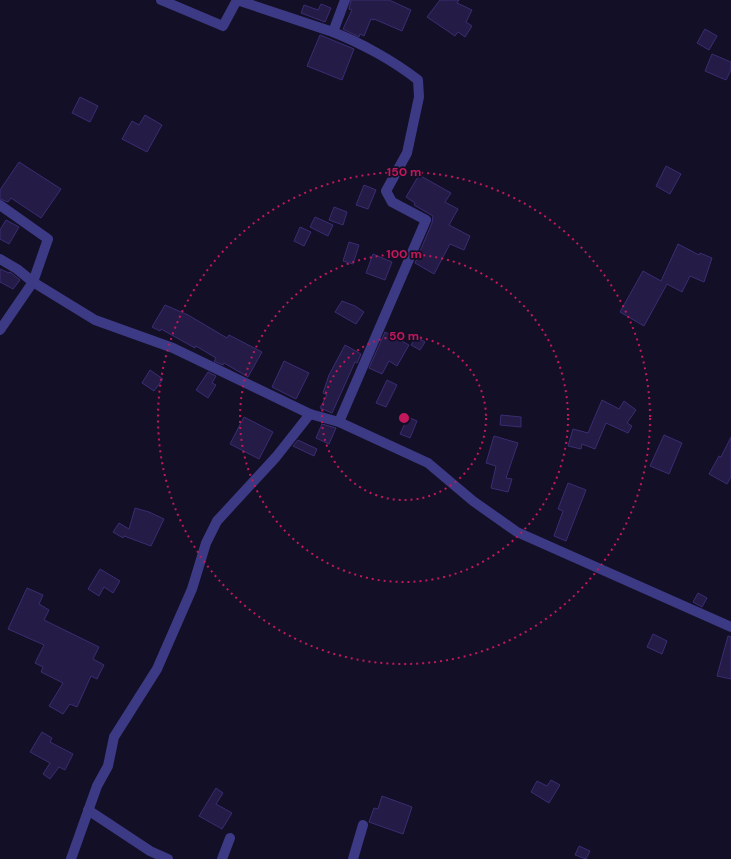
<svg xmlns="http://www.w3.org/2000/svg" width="731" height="859" font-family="'DM Sans',sans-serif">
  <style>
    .building { fill: #241b47; stroke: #3b2d73 }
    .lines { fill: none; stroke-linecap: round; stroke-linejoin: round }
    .street { stroke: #3d3a85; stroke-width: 10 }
    .ring { fill: none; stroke: #c2185b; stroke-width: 2; stroke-dasharray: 2 4 }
    .centre { fill: #c2185b; stroke: #130f26; stroke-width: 2 }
    .ring-label { font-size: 12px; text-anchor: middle; font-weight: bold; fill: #c2185b; stroke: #130f26; stroke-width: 3.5; stroke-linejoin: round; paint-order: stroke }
  </style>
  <rect width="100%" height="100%" fill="#130f26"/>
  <g class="building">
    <path d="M351,0h38l22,10 -9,21 -28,-12v1l-3,-1 -7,17 -4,-2 -1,3 -16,-8 9,-19 -3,-1z"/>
    <path d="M440,0h19l-2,3 15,7 -6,12 6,4 -7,11 -7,-5 -3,4 -28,-19z"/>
    <path d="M321,4l10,4 -6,14 -24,-9 3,-8 14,5z"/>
    <path d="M705,29l12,7 -8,14 -12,-7z"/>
    <path d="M320,35l34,14 -12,31 -35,-14z"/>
    <path d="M712,54l19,8v8l-5,10 -21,-9z"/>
    <path d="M80,97l18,9 -8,16 -18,-9z"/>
    <path d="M145,115l17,10 -15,27 -25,-13 10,-18 7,4z"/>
    <path d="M19,162l42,27 -20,29 -30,-20 -3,4 -8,-3v-9z"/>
    <path d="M666,166l15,8 -11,20 -14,-8z"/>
    <path d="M419,175l32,18 -6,9 13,7 -9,16 21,11 -6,14 -14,-6 -16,30 -19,-11 17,-40 1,-7 -19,-11 1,-2 -9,-6z"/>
    <path d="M364,185l12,5 -8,19 -12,-4z"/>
    <path d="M334,207l13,5 -4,13 -14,-5z"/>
    <path d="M315,217l18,8 -5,11 -18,-9z"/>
    <path d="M6,220l13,7 -10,17 -9,-5v-9z"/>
    <path d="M300,227l11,5 -7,14 -10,-5z"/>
    <path d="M349,242l10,3 -6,19 -10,-3z"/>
    <path d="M678,244l21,11 1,-2 12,5 -8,24 -14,-6 -8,16 -15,-8 -23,42 -24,-14 23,-41 18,10z"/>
    <path d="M373,254l19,8 -7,18 -19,-7z"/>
    <path d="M0,269l9,4 1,-1 10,8 -7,9 -13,-7z"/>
    <path d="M342,301l13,5 9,6 -8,12 -21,-12z"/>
    <path d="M165,305l23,10 39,23 2,-3 33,17 -14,25 -24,-14 -1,2 -9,-4 2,-3 -20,-12 -1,2 -34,-19 -1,2 -8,-4z"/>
    <path d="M385,332l24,13 -12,21 -8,-5 -7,13 -13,-6z"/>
    <path d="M416,337l9,5 -5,8 -9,-5z"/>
    <path d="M345,345l16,9 -4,9 -2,-1 -23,51 -12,-5 7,-13 -4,-2 6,-18z"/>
    <path d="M284,361l25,12 -13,26 -24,-12z"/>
    <path d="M150,370l13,9 -9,12 -12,-8z"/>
    <path d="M208,372l8,4 -4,7 4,2 -8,13 -12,-8z"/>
    <path d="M387,380l10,5 -11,22 -10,-4z"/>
    <path d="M602,400l17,9 5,-8 12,9 -9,13 5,3 -4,7 -22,-10 -11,26 -13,-5 -1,5 -13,-3 5,-17 15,4z"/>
    <path d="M501,415l20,2v10l-21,-2z"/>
    <path d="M244,417l29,15 -14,27 -29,-15z"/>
    <path d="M408,417l9,4 -7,17 -10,-4z"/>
    <path d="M322,424l14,4 -7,16 -13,-6z"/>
    <path d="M664,435l18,8 -13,31 -19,-8z"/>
    <path d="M494,436l24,7 -12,35 6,1 -4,13 -17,-4 5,-22 -10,-3z"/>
    <path d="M731,437v40l-4,7 -18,-10 10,-18 2,1z"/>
    <path d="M298,440l19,9 -3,7 -21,-10z"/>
    <path d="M568,483l18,7 -20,51 -12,-5 9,-25 -5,-2z"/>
    <path d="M135,508l14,4 15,7 -13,27 -27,-10 -1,2 -10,-6 6,-9 10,6z"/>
    <path d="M100,569l20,12 -7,12 -9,-6 -5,9 -11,-7z"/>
    <path d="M27,588l16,7 -4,9 10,6 -5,10 55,27 -6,12 11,6 -7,14 -6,-3 -14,31 -7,-3 -7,10 -14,-8 14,-23 -22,-11 2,-5 -8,-4 9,-18 -36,-16z"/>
    <path d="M698,593l9,5 -5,9 -9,-5z"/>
    <path d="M653,634l14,7 -5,13 -15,-7z"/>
    <path d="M728,636l3,1v42l-14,-3z"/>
    <path d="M42,732l10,6 -2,4 23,12 -8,16 -6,-3 -9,12 -7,-5 7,-11 -20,-11z"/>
    <path d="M551,780l9,5 -11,18 -18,-11 6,-11 10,5z"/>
    <path d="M216,788l7,5 -7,11 16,9 -10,16 -23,-13z"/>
    <path d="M382,796l30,11 -9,27 -34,-12 5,-14 4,1z"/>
    <path d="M579,846l11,5 -4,8 -11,-4z"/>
  </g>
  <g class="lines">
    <g class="street">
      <path d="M161,0l62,26 14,-26 96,32"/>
      <path d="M0,205l48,34 -15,43 -33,48"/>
      <path d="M0,259l17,10 16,13 62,38 78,28 137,66 29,8 89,41 45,38 44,31 214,95"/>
      <path d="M339,422l87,-202 -34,-18 -6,-11 21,-38 12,-56 -1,-17c-24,-19 -57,-37 -85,-48l12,-32"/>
      <path d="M88,810l62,41 18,8"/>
      <path d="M71,859l26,-73 11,-20 6,-29 43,-68 35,-80 14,-46 11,-22 59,-64 34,-43"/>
      <path d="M222,859l8,-21"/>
      <path d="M353,859l10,-34"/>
    </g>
  </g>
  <g class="ring">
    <circle cx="404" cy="418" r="82"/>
    <circle cx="404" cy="418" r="164"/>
    <circle cx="404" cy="418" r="246"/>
  </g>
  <circle cx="404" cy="418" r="6" class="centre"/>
  <g class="ring-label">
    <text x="404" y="176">150 m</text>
    <text x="404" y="258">100 m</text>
    <text x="404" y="340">50 m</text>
  </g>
</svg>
